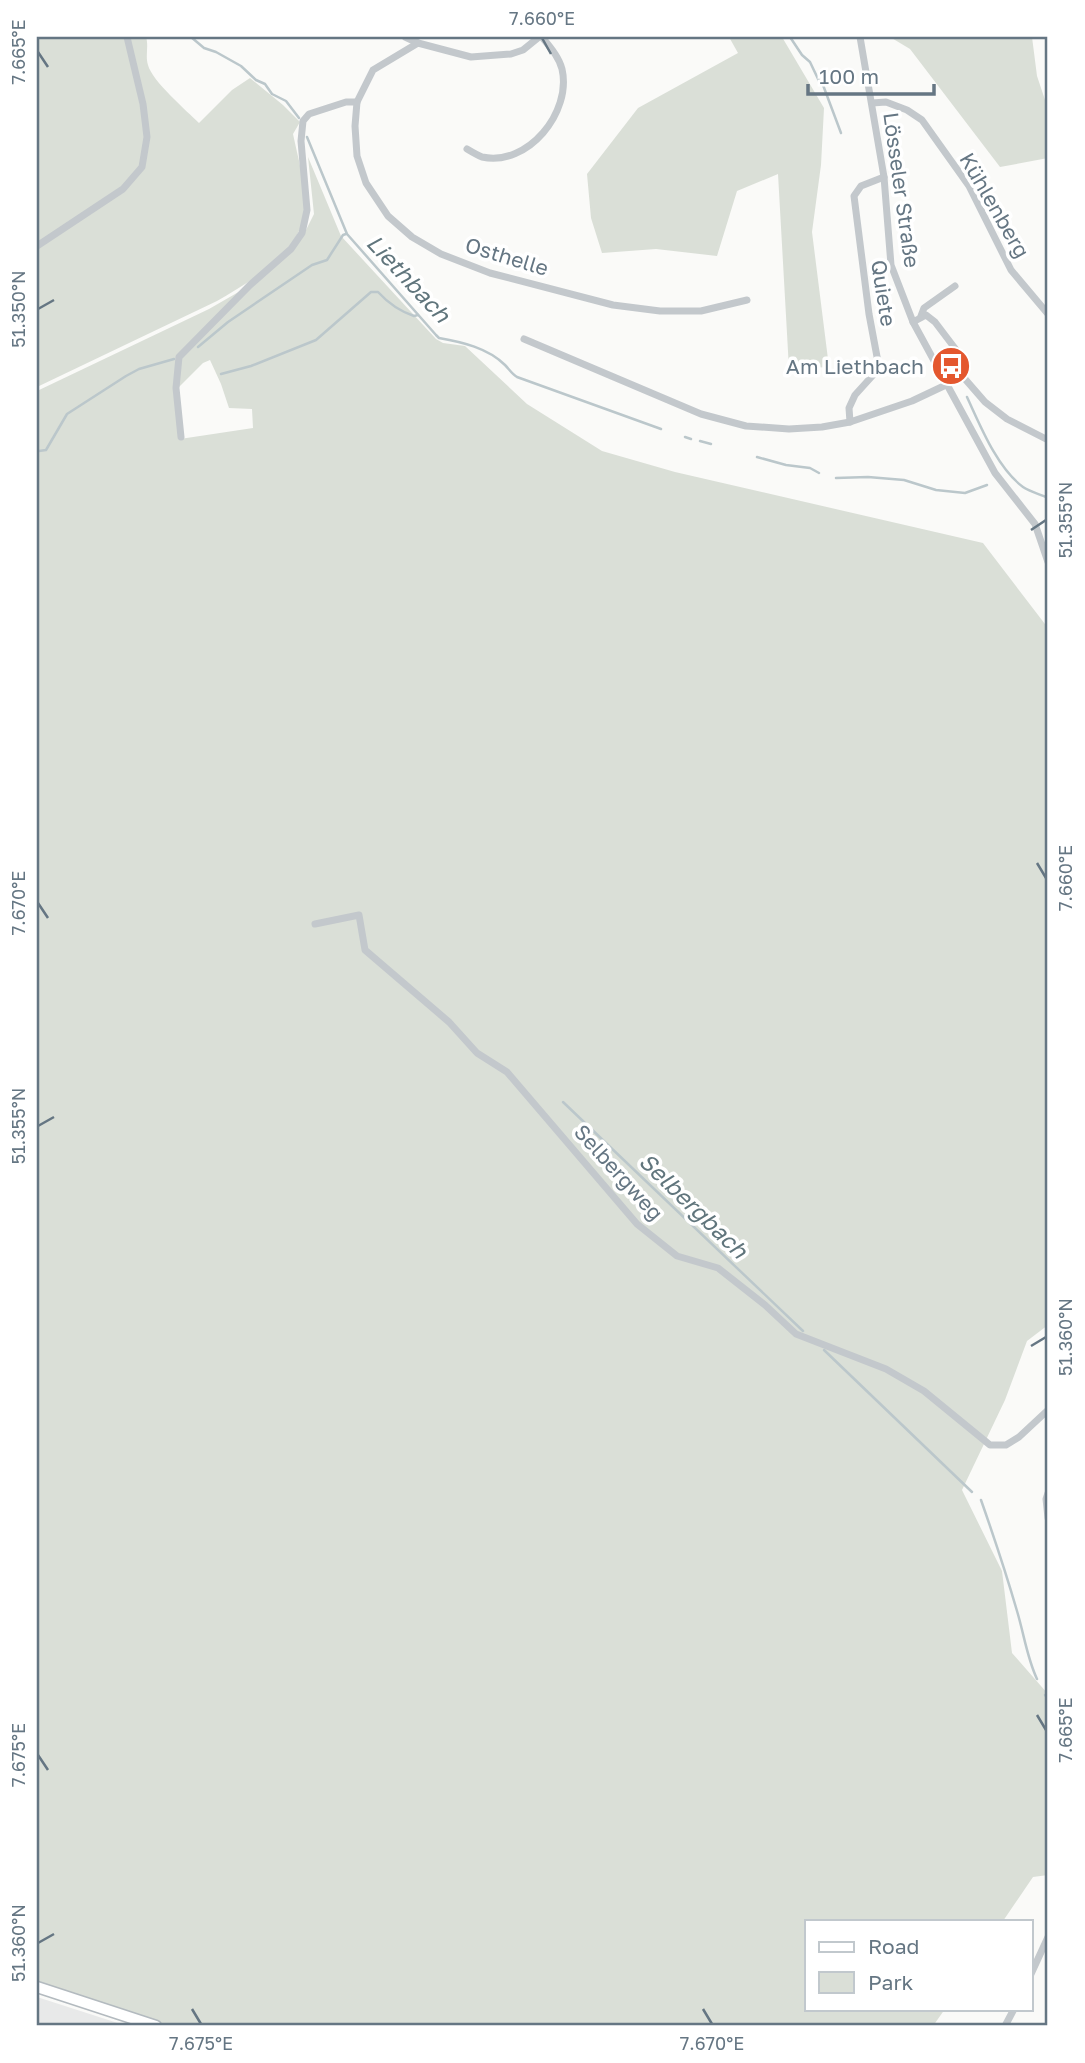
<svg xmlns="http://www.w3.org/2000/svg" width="1085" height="2063" font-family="'Golos Text',sans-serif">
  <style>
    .built { fill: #e8e9e9 }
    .green { fill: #dadfd7 }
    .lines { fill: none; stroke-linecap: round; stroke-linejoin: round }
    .stream { stroke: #bbc7cb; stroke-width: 2.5 }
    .secondary-casing { stroke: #b3babf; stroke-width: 13 }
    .minor { stroke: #c3c8cc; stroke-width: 7 }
    .secondary { stroke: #fff; stroke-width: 10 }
    .ticks { fill: none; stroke: #657683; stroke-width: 2.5 }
    .labels { text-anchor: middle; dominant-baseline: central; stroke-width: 7; stroke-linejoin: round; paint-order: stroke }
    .street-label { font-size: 21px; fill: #657683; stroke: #fff }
    .poi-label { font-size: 21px; fill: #657683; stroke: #fff; text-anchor: end }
    .water-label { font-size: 23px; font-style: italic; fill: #60757c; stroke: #fff }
    .neatline { fill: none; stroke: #657683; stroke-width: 2.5 }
    .ticks-label { font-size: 18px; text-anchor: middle; fill: #657683 }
  </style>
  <rect width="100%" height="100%" fill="#fafaf8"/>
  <path class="built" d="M37,1997l90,29h-90z"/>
  <g class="green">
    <path d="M37,37h109c3,9 -1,19 2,28 4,16 39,46 51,58l33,-33 18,-12 33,27 17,17 -7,12c5,24 13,51 12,76 -3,41 -55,72 -88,91l-180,86z"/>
    <path d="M729,37h53l42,71 -3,57 -9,67 17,135 -40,2 -11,-195 -41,17 -20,65 -61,-7 -54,4 -11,-35 -4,-44 51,-66 100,-55z"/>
    <path d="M890,37h142l5,39 11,33v49l-48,9 -90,-118z"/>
    <path d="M308,157l33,79 95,103 7,4 22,3 62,58 75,47 73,21 308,71 65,85v697l-21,16 -22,59 -43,90 40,81 10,82 36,41v181l-15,2 -30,44h-196v88h138l-12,17h-775l-29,-12 -92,-29v-1594l172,-82 33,-19 -64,65 -5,33 7,51 73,-11 -1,-19 -23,-1 -8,-24 -11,-24 -7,3 -25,25 3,-30 71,-72 41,-36 12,-18 9,-18z"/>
  </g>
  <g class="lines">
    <g class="stream">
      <path d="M191,37l13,11 12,4 25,14 15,14 9,4 7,10 14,7 13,17"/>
      <path d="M790,37l12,18 8,7 9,19 4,4 18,48"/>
      <path d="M307,137l40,97 89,101 3,3c23,4 49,10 66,27 4,4 7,9 12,12l144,52"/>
      <path d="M198,347l30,-25 84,-57 15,-5 16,-25 3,-1"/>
      <path d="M951,358l6,11"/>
      <path d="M221,374l30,-8 65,-26 55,-48h7c11,12 21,19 36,24l4,-1"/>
      <path d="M967,397c13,28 30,71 56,90 7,5 17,7 25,11"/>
      <path d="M685,437l6,2"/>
      <path d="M700,441l11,3"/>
      <path d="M39,451l7,-1 21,-36 59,-38 13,-7 35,-10"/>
      <path d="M757,457l29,8 24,3 9,5"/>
      <path d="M836,478l32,-1 36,3 32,10 29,3 22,-8"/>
      <path d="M563,1102l240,229"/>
      <path d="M824,1350l148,142"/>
      <path d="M981,1500c13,37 25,73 36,111 7,23 10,47 20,68"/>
      <path d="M1045,1695l3,4"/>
    </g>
    <g class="secondary-casing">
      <path id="secondary" d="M37,1987l119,39"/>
    </g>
    <g class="minor">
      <path d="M405,37l13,6 53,14 40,-3 12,-4 16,-13"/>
      <path d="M860,37l24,140 7,88 22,57 82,151 40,51 13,38"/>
      <path d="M418,43l-45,27 -16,32 -2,24 2,30 9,27 22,33 24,21 29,17 49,19 123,32 47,6h41l46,-11"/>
      <path d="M872,103l14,-1 21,8 15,10 47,66 42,84 37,44"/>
      <path d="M467,149c5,3 10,6 15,8 46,10 90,-45 80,-88 -3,-12 -12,-22 -20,-32"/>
      <path d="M37,246l86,-57 19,-22 5,-30 -4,-33 -16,-67"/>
      <path d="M921,316l3,-8 31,-22"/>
      <path d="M913,322l13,-7 9,7 22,29 8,28 20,23 22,17 41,21"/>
      <path d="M524,339l177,75 45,12 43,3 33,-2 28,-5 62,-21 36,-17"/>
      <path d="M850,422l-1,-14 6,-13 19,-21 4,-12 -9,-48 -15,-118 7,-10 23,-9"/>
      <path d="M181,437l-5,-49 3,-31 71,-72 41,-36 11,-16 5,-23 -6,-69 2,-20 6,-7 37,-12h11"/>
      <path d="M315,924l44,-9 6,35 84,72 28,31 30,19 130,152 40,32 41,12 47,37 31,29 90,35 38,22 66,54h16l13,-8 29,-27"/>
      <path d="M1048,1493l-2,6 2,19"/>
      <path d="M1031,1974l17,-37"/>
      <path d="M1005,2026l9,-17"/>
    </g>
    <use href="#secondary" class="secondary"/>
  </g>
  <path class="ticks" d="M542,38l9,16M38,52l10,15M38,309l16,-9M1031,530l15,-10M1037,863l9,15M38,903l10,15M38,1126l16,-9M1031,1346l15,-9M1037,1715l9,15M38,1755l10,15M38,1943l16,-9M192,2009l9,15M703,2009l9,15"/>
  <defs>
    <g id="bus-disc" transform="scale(2.0125)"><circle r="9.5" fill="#e4572e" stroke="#fff"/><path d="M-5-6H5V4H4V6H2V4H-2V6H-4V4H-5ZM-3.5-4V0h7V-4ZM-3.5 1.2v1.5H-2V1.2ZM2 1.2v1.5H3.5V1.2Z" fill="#fff"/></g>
  </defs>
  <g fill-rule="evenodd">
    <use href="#bus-disc" x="951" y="366"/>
  </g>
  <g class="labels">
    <g class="street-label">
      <text transform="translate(902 190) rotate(82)">Lösseler Straße</text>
      <text transform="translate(995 205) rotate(60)">Kühlenberg</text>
      <text transform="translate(507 256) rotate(17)">Osthelle</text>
      <text transform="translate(884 293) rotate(81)">Quiete</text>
      <text transform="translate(619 1172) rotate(48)">Selbergweg</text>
    </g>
    <g class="poi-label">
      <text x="924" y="366">Am Liethbach</text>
    </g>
    <g class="water-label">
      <text transform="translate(409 278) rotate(47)">Liethbach</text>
      <text transform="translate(694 1205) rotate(44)">Selbergbach</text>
    </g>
  </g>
  <rect width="1085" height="2063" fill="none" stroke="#ffffff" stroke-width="77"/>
  <rect x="805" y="1920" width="228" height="91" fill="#ffffff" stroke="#c1c8cd" stroke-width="2"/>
  <rect x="819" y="1942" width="35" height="10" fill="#ffffff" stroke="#c1c8cd" stroke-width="2"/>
  <text x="868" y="1954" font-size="21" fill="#657683">Road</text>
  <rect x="819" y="1972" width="35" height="21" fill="#dadfd7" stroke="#c1c8cd" stroke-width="2"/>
  <text x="868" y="1990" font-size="21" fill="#657683">Park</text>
  <path d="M808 84v10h126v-10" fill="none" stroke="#657683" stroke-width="3.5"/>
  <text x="819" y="84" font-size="21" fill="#657683" stroke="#ffffff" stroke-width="5" paint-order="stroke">100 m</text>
  <rect x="38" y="38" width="1008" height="1986" class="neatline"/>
  <g class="ticks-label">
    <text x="542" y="25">7.660°E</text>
    <text transform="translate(19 52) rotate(-90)" y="6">7.665°E</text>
    <text transform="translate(19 309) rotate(-90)" y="6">51.350°N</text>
    <text transform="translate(1066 520) rotate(-90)" y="6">51.355°N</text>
    <text transform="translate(1066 878) rotate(-90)" y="6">7.660°E</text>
    <text transform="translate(19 903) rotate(-90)" y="6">7.670°E</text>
    <text transform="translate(19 1126) rotate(-90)" y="6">51.355°N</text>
    <text transform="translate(1066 1337) rotate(-90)" y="6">51.360°N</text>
    <text transform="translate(1066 1730) rotate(-90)" y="6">7.665°E</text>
    <text transform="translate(19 1755) rotate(-90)" y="6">7.675°E</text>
    <text transform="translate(19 1943) rotate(-90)" y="6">51.360°N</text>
    <text x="201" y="2050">7.675°E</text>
    <text x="712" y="2050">7.670°E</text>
  </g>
</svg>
